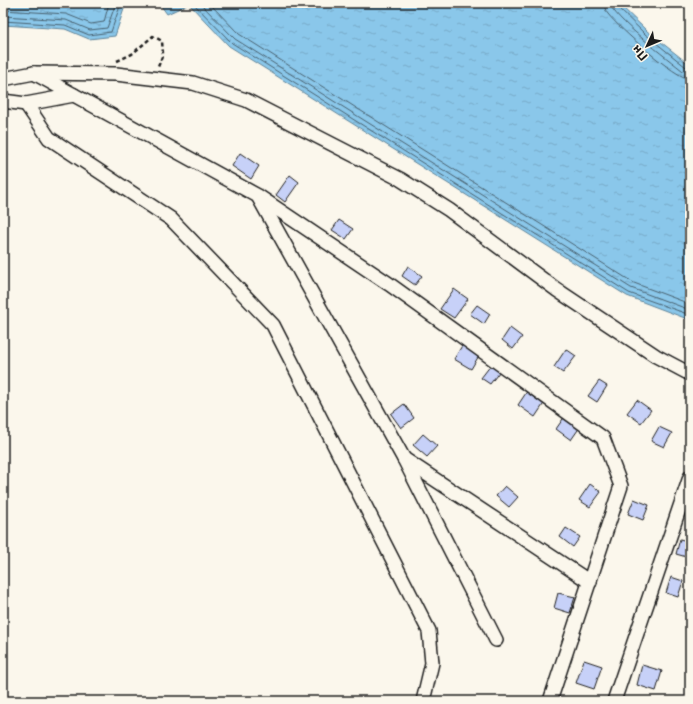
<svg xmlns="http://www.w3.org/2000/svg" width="693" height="704" font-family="'Playpen Sans',sans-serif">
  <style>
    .water { fill: url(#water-ripples); stroke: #5e8398 }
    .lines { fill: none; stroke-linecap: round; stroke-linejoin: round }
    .shore { stroke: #48606e; stroke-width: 1 }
    .building { fill: #c7d1f8; stroke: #1c1c1c }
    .minor-casing { stroke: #1c1c1c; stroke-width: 16 }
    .path { stroke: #1c1c1c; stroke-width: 2.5; stroke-dasharray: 4 3; stroke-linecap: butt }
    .minor { stroke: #fbf7ec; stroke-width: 13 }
  </style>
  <defs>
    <pattern id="water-ripples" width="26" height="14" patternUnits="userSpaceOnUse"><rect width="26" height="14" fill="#8ac7ea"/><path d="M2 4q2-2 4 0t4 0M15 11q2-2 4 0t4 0" fill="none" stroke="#76aac8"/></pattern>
  </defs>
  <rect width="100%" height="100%" fill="#fbf7ec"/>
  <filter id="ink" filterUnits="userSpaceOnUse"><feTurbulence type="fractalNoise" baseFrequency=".025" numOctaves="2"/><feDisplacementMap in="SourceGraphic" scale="8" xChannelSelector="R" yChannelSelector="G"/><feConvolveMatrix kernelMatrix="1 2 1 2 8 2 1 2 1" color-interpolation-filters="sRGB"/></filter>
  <g filter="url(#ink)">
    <g class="water">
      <path d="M3,3h123l-11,33 -26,3 -24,-10 -62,-4z"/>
      <path d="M159,3h459l29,28 43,34v255l-63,-24 -398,-250 -40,-42 -22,10z"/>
    </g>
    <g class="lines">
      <g class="shore">
        <path d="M193,3l39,40 397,250 61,22"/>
        <path d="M200,3l35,36 396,249 59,22"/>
        <path d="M209,3l30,31 395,249 56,21"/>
        <path d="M604,3c1,4 1,8 4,11 11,14 67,64 82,65"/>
        <path d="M610,3c1,14 60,57 73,68l7,2"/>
        <path d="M615,3l2,4 28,27 41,33 4,1"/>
        <path d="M3,10l63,4 25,10 13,-2 5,-19"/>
        <path d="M3,16l63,4 24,10 17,-2 9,-25"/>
        <path d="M3,21l62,4 24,10 22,-3 10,-29"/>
      </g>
    </g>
    <g class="building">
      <path d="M240,153l19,13 -8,13 -19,-13z"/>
      <path d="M290,175l9,7 -14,20 -9,-7z"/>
      <path d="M339,220l14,9 -7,10 -14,-9z"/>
      <path d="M408,266l14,10 -7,9 -13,-9z"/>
      <path d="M454,289l14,10 -14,19 -14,-9z"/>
      <path d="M477,305l13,9 -6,10 -14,-10z"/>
      <path d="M510,328l12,9 -9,12 -11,-9z"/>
      <path d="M463,344l17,10 -9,15 -17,-10z"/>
      <path d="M566,349l10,7 -13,17 -9,-6z"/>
      <path d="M491,365l9,6 -10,13 -9,-6z"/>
      <path d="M599,381l8,5 -10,16 -9,-6z"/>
      <path d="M528,390l17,12 -10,15 -17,-12z"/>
      <path d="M637,400l14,10 -10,13 -14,-10z"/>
      <path d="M404,404l10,14 -13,10 -10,-14z"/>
      <path d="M565,416l15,11 -9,13 -15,-11z"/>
      <path d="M659,427l13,6 -8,14 -13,-6z"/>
      <path d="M423,434l14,12 -10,11 -14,-12z"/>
      <path d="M590,484l11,8 -11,15 -11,-7z"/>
      <path d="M505,486l13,11 -9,10 -13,-11z"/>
      <path d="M634,499l15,6 -6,15 -15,-6z"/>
      <path d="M566,528l14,9 -7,10 -13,-10z"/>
      <path d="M680,539l10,3v16l-14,-4z"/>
      <path d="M671,577l12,4 -5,16 -12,-4z"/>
      <path d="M558,593l17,4 -5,16 -16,-5z"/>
      <path d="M584,660l18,6 -8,23 -18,-6z"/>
      <path d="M642,665l20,6 -6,20 -19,-6z"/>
    </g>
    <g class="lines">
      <g class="minor-casing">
        <g id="minor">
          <path d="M34,73l224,123 131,88 214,154 18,48 -71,215"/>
          <path d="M3,79l31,-6 82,1 77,9 53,17 154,79 49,31 108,80 99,66 34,18"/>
          <path d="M3,101l23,3 48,-9"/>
          <path d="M26,104l23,34 122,81 102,106 156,306 3,32 -9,38"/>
          <path d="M259,198l145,261 92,181"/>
          <path d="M404,459l186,123"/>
          <path d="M614,701l76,-224"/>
        </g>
      </g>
      <path class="path" d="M117,61l15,-7 21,-18 9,5 1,13 -5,13"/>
      <use href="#minor" class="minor"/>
    </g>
  </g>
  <rect width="693" height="704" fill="none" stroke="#fbf7ec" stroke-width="16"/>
  <rect x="8" y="8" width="677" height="688" fill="none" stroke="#1c1c1c" stroke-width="1.5" filter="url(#ink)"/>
  <g transform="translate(647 46) rotate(226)" stroke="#fbf7ec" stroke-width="3" paint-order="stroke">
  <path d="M0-3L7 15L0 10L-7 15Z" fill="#1c1c1c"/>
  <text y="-6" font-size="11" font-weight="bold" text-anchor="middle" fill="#1c1c1c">Пн</text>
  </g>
</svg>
